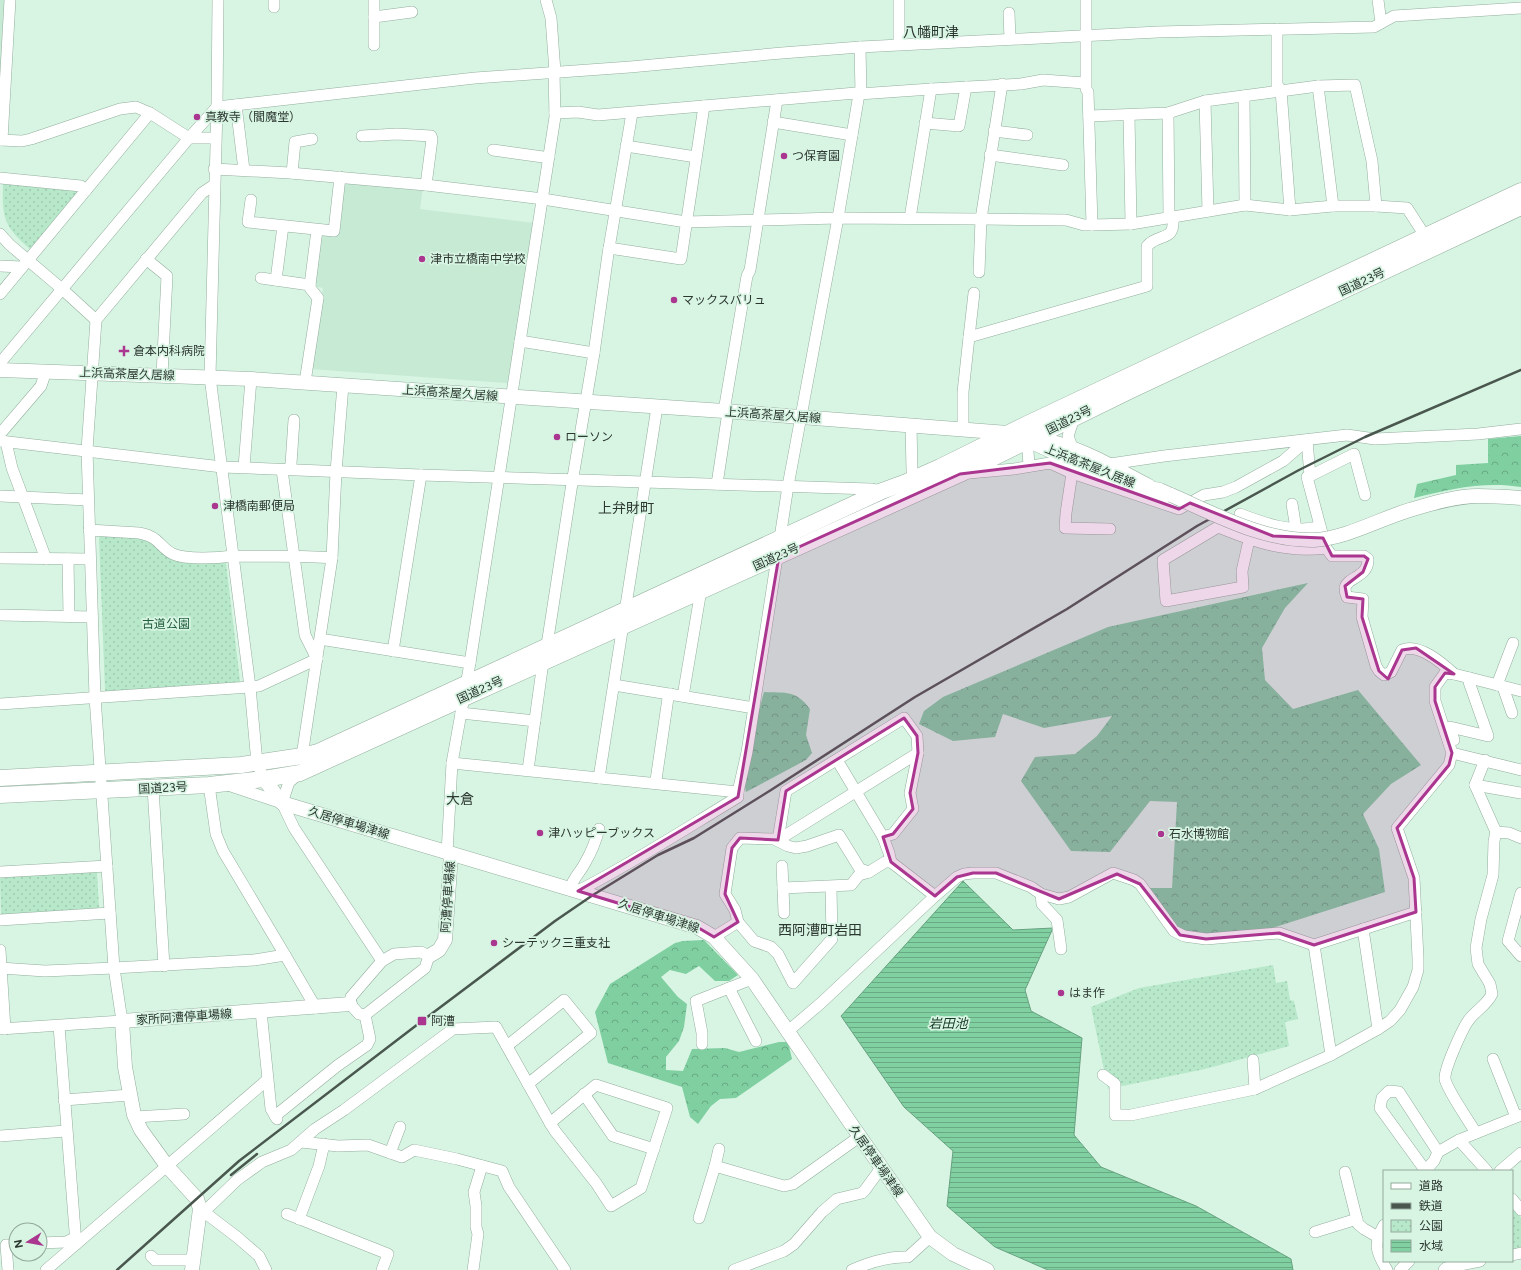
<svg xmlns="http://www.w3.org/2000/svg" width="1521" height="1270" font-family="Figtree,'Noto Sans JP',sans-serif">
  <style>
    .built { fill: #c7ead5 }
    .forest { fill: url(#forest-crowns) }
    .park { fill: url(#park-dots) }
    .water { fill: url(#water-rules); stroke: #67a280 }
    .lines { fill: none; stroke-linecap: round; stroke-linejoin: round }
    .minor-casing { stroke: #93ae9d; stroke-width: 12 }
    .major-casing { stroke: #93ae9d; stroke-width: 15 }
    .highway-casing { stroke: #93ae9d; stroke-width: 17 }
    .minor { stroke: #fff; stroke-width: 11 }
    .major { stroke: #fff; stroke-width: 14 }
    .highway { stroke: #fff; stroke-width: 16 }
    .rail { stroke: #49574e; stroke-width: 2.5 }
    .major-bridge-casing { stroke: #93ae9d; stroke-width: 15; stroke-linecap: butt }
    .major-bridge { stroke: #fff; stroke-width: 14 }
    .marked { fill: #aa3690; fill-opacity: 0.2; stroke: #aa3690; stroke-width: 3; stroke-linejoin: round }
    .poi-dot { fill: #aa3690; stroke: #d8f5e3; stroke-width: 1.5 }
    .labels { text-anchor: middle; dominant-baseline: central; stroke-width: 3.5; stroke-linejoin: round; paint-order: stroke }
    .poi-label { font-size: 12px; fill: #2c3730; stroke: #d8f5e3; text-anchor: start }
    .street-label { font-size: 12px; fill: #2c3730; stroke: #d8f5e3 }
    .park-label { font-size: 12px; fill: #245f40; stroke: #d8f5e3 }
    .water-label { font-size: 13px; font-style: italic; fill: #163926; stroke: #d8f5e3 }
    .quarter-label { font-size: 14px; fill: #2c3730; stroke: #d8f5e3 }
  </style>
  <defs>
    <pattern id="forest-crowns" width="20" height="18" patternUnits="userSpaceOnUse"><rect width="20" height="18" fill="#7fcfa1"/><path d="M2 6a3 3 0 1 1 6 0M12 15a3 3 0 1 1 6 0" fill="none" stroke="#68a984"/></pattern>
    <pattern id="park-dots" width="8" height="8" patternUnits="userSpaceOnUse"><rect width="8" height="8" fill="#b7e8ca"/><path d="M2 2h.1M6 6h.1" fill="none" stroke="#9ec8ae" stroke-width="1.8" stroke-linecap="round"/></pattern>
    <pattern id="water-rules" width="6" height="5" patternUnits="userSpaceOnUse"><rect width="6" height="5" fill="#80d0a2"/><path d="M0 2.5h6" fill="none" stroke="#69aa84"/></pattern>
  </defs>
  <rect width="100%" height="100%" fill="#d8f5e3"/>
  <g class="built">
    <path d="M0,0h7l-7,91z"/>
    <path d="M342,182l81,5 -3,22 114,14 -24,158 -4,2 -196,-14 13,-81 -10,-2 6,-55 16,2z"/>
  </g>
  <g class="forest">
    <path d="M1521,436v51c-36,-6 -72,2 -107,11l3,-14 39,-9v-10l32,-2v-24z"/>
    <path d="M1308,583l-23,25 -23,40 3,32 28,29 65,-19 63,75 -30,19 -28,30 16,35 6,43 -116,37 -61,5 -28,-4 -32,-42h24l5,-86 -27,-1 -40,51 -39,-1 -50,-70 14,-24 40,-3 22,-18 15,-20 -68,12 -41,-14 -8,23 -42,4 -34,-17 5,-13 19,-14 165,-70z"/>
    <path d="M764,692c22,1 32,-2 46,17l-4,26 6,18 -6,7 -60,32 -2,-10 14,-68z"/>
    <path d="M704,940l34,35 -9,6h-14l-16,-15 -13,8 -16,-4 -9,7 17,20 9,7 -3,23 -5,14 -13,16v13l17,1 9,-22 33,-1 14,4 40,-10h9l4,17 -56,39 -16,1 -9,7 -13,18 -8,-7 -8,-30 -74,-24 -13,-51 15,-28 65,-41 8,-2z"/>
  </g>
  <g class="park">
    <path d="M3,183l77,8 -48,58h-2c-27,-23 -28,-32 -27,-66z"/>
    <path d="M101,536l38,1 11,5 23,17 50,3 3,1 14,118 -1,2 -132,9 -2,-2 -6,-152z"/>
    <path d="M95,871l2,2 2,34 -1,2 -95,6 -2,-2 -1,-36z"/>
    <path d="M1273,965l3,18 11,-2 3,19 4,1 4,18 -13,3 4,24 -84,23 -97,20 -17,-82 48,-19z"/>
    <path d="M1512,1210l5,1 4,7v32l-9,1z"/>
  </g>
  <path class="water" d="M963,881l50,49 40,-2 -28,62 6,21 51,27 -8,97 27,32 95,39 95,53 2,11h-245l-53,-23 -48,-41 6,-55 -49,-44 -63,-91z"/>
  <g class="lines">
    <g class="minor-casing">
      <g id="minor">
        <path d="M218,0l-1,107 -7,270 40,310 7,76 7,16"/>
        <path d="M374,0v45"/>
        <path d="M546,0l5,18 4,54"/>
        <path d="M899,0v44"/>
        <path d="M1086,0v89"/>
        <path d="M1378,0l3,23"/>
        <path d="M274,7v-7"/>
        <path d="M1009,13l1,26"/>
        <path d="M374,17l38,-5"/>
        <path d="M1277,29v56l4,5 9,120"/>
        <path d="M860,47l1,47"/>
        <path d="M1318,86l15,120"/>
        <path d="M1088,92l4,133"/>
        <path d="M859,94l72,-5 90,-5 22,-4 42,3"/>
        <path d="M1244,96l1,109"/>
        <path d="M1205,101l3,110"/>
        <path d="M236,105l8,65"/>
        <path d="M1168,113l1,104"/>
        <path d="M1129,115l2,109"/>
        <path d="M1089,116l79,-3 37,-12 113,-15 37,-1 17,76 4,45"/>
        <path d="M773,122l79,13"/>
        <path d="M925,123l34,3 7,-39"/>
        <path d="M994,131l33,4"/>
        <path d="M362,136l35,-2 34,2 1,3 -6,46"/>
        <path d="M0,140l22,1 9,-2 89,-30 16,-2 14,6 39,25h26"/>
        <path d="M2,140l8,-140"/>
        <path d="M626,146l70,11"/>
        <path d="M493,150l50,7h6"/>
        <path d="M990,155l73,10"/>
        <path d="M214,169l76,4 136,12 117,14 143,23 152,-4 143,1 85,1 18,5h8l39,-1 114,-19 45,5 43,-4h43l31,2 22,34"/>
        <path d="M292,173l3,-31 17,-3"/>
        <path d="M0,178l81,8 5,4"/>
        <path d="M251,200l-3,22 86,9 6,-54"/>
        <path d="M910,218l21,-129"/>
        <path d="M0,234l10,11 52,44 34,31"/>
        <path d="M609,248l72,11 23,-153"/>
        <path d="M146,259l21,17 -5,99"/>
        <path d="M0,266l22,1"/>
        <path d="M979,272l2,-53 21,-135"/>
        <path d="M261,278l49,7v3l8,10 -13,84"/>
        <path d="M276,280l7,-54"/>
        <path d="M310,285l7,-55"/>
        <path d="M0,294l150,-181"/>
        <path d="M969,337l5,-44"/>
        <path d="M520,341l74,12"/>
        <path d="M0,363l189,-225 28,-31 258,-29 155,-11 152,-14 78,-6 298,-15 216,-5 20,-11 127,-8"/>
        <path d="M724,411l23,-135 3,-6 27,-170"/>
        <path d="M911,425l1,46 2,8"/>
        <path d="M963,430v-38l6,-55 178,-51v-40c13,-14 28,-3 26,-29"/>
        <path d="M0,434l41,-48 5,-15"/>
        <path d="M1027,435l2,31"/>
        <path d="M1036,440c5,-1 10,-2 15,0 34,8 68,29 99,45"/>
        <path d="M1307,440l3,36 -3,1 19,71 6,8h32l4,3c1,18 -21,18 -23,29 0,2 1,7 2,9l16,2 -1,18 14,49 3,5 5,4 7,-3 11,-22c17,-7 40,13 52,24"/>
        <path d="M0,441l222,26 199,8 450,14 10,2"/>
        <path d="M6,442l6,26 34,91"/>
        <path d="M1072,447l-4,-11 6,-18"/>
        <path d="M1110,464l54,-8 183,-21 28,4 103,-5 43,-5"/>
        <path d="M244,467l7,-88"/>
        <path d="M289,469l2,-5 3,-44"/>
        <path d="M282,470l23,165 12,24"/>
        <path d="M969,473l45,-4 36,-6 22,10 107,36 25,-14 19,-3 13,-5 47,-26 24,-21"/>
        <path d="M1072,473l-6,40 -1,15 45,1"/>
        <path d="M1310,476l44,-22 11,41"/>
        <path d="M717,484l11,-72"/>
        <path d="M0,496l88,4"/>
        <path d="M1292,504l4,25"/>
        <path d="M1240,514c26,10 52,19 80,13"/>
        <path d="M89,530l50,3c6,1 12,3 17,7 6,5 10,11 17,14 13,6 46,4 60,2 33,1 66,-1 99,2"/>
        <path d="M1249,540l-7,31 1,16 -77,14 -3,-41 55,-33c37,15 67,26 108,21"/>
        <path d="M0,558l90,1"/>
        <path d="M68,559l1,57"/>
        <path d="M0,615l92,2"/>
        <path d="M320,640h6l144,23"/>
        <path d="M547,645l26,-168 21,-124 14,-99 24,-141"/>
        <path d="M393,651l28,-176"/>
        <path d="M614,685l134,22h6"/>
        <path d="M1497,685l16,-42"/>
        <path d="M1503,687l9,26"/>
        <path d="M683,696l18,-106"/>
        <path d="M0,704l250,-17 9,-1 58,-27"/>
        <path d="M461,713l74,8"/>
        <path d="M1454,740l-4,-13 38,9 -19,-54 1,-4"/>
        <path d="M1452,753l69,17"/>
        <path d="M302,756l30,-198 4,-86 7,-87"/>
        <path d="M837,760l46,77"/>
        <path d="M1485,760l-10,25 21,47"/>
        <path d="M452,763l286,29 9,-40 41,-266 50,-268 21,-124 -3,-1 -258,22 -20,-3 -23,1"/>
        <path d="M528,770l15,-108"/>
        <path d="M300,773l-11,9 -7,21 12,25 88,133"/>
        <path d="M599,778l58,-371"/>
        <path d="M653,783l3,-3 12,-82 3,-4"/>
        <path d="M209,785l7,49 7,17 62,104 31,53"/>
        <path d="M228,785l54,18"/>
        <path d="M1475,785l46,8"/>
        <path d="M153,788l11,178"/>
        <path d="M778,840l8,-49 118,-73 13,18 1,17 -8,40 3,16 -20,25 -10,3 6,16 2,9"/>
        <path d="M778,840l140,-87"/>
        <path d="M447,853l5,-90 18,-100 85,-546 -1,-45"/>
        <path d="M782,866l1,22 68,-3 8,-10 10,-3"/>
        <path d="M0,872l107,-6"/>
        <path d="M783,888l1,25"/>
        <path d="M570,889c4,-13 11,-17 16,-28 6,-10 10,-21 13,-32"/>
        <path d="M578,891c55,-28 107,-62 160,-94v-5"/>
        <path d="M1521,893l-13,48 13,15"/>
        <path d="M1041,894l1,10 15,16 4,29"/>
        <path d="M0,920l110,-7"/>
        <path d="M738,922l16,19 17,6 7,7 15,29 39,-44 -1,-52"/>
        <path d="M1363,929l15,100"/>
        <path d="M714,937l24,-15 -3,-12 -10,-16 7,-46 8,-10 34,1 14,7 8,2 11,-2 32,-11 21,34 9,3 16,-10h6l44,34"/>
        <path d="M1314,945l17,110"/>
        <path d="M0,950l5,79"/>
        <path d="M421,952l8,4 -4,12 -60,47 -6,-1 -9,-10 1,-7 31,-36 12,-7z"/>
        <path d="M0,968l45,3 69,-3 140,-8 31,-5"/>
        <path d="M729,988l27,53"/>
        <path d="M261,1011l10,98 6,10"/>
        <path d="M59,1026l17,218"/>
        <path d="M0,1029l122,-8 -8,-53 -19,-271 -8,-247 9,-130 106,-127 12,-8"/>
        <path d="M787,1032l34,-29 114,-107 22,-19 7,-3 9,-1h23l35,14 10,7 18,5 10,-2 44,-24 21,7 6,4 34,47 10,5 22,3 73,-6 35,12 102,-33"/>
        <path d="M702,1044v-11l-6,-32 56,-22"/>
        <path d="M507,1046l57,-46 27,33 -63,51"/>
        <path d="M1493,1059l23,58"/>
        <path d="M1253,1060l2,29"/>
        <path d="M1103,1075l12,9v31h16l124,-26 76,-34 47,-26 12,-8 10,-11 13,-23 5,-17v-12l-4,-80 -17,-50 52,-63 3,-12 -17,-52v-14l10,-14 9,1 67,17"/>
        <path d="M596,1085l71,23 -26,80 -30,18 -15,-23 -41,-52 -5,-8z"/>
        <path d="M584,1094l29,42 41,13"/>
        <path d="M64,1100l66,-5"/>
        <path d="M275,1116l62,-50 30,-21 3,-6 -5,-24"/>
        <path d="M135,1117l49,-3"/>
        <path d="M1476,1133c-7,-12 -29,-43 -31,-54 -1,-10 17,-49 23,-58 7,-10 19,-16 24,-27l-2,-10 -12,-20 -2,-16 5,-29 12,-44 1,-34 2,-9 13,1 12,5"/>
        <path d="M0,1136l66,-5"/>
        <path d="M1459,1140l28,31"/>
        <path d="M301,1142l37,4 30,-1 34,12 12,-7 43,9 45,12 7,16 56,83"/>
        <path d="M390,1153l10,-26"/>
        <path d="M715,1166l4,-17"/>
        <path d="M1425,1170l-45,-62 2,-10 7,-7 10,1 39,60"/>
        <path d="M1425,1171l9,-10 4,-9 21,-12 62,-25"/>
        <path d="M1500,1171l21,-18"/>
        <path d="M1345,1172l13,52 6,5 14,8"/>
        <path d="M1512,1199l9,11"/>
        <path d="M200,1209l8,-1 29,-28 25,-18 29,-12 24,-21 29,-19 109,-81 43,-2 54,96"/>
        <path d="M200,1209l37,28 22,19 7,14"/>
        <path d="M287,1214l101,40 -6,16"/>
        <path d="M699,1218l16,-52 69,20 9,-2 66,-47"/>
        <path d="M299,1219l20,-53 5,-22"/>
        <path d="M1384,1225c-11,19 -8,27 3,45"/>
        <path d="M1315,1232l42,-13"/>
        <path d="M40,1243l26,-1 9,-4"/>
        <path d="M1512,1255l9,-2"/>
        <path d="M151,1256l4,4h38"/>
        <path d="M8,1270l-2,-25h10"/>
        <path d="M46,1270l221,-190"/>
        <path d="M473,1270l5,-36 -2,-7v-21l-2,-14 8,-26"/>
        <path d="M734,1270l50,-19 10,-7 28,-32 15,-13 25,-6 3,-3 16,-22"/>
        <path d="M852,1270c18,-8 36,-14 56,-13l22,-20"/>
        <path d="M1400,1270l9,-9"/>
        <path d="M1444,1270l2,-2 34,-7"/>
      </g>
    </g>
    <g class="major-casing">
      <g id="major">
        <path d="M0,370l251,9 473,32 284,22 19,7 75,34 31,11 27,5 11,5"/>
        <path d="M264,779l18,24 415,124 17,10 38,42 97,142 81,116 23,17 34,16"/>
        <path d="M429,956l10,-6 6,-10 6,-86"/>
        <path d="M192,1270l8,-61 -3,-10 -30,-33 -26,-36 -7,-15 -9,-48 -3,-46 228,-17"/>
      </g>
    </g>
    <g class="highway-casing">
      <g id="highway">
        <path d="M0,778l241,-13 61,-9 16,-4c188,-87 377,-173 564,-261l22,-8 36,-16 87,-43 494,-233"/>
        <path d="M0,795l209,-10 55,-6 36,-6 164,-75 496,-224 169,-83 392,-184"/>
      </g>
    </g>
    <use href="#minor" class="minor"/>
    <use href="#major" class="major"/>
    <use href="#highway" class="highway"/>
    <g class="rail">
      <path d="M231,1175l26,-21"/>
      <path d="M117,1270l122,-109 183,-140 133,-100 38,-26 65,-40 36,-17 77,-48 144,-93 152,-88 130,-83 102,-56 66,-33 156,-67"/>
    </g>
    <g class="major-bridge-casing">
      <path id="major-bridge" d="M1171,495c46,20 92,46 143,45 34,-2 67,-22 99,-31 20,-6 44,-13 65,-13 15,0 29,1 43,2"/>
    </g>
    <use href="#major-bridge" class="major-bridge"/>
  </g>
  <path class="marked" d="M1050,463l129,46 11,-6 83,33 50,2 9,18h32l4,3 -5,13 -18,14 2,11 16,2 -1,18 17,54 9,8 14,-29 14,-2 38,26 -9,-1 -10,14v14l17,52 -3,12 -52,63 17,50 2,34 -102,33 -35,-12 -73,6 -26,-4 -40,-51 -23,-10 -58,25 -63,-26h-23l-16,4 -22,19 -44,-34 -8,-25 10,-3 20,-25 -3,-16 8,-40 -1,-17 -13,-18 -118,73 -8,49 -38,-2 -8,10 -7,46 13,28 -24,15 -17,-10 -119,-36 160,-94 41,-241 181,-82z"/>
  <g class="poi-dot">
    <circle cx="197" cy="117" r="4"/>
    <circle cx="784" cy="156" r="4"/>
    <circle cx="422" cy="259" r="4"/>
    <circle cx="674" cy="300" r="4"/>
    <path d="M122 345h4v4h4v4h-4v4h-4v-4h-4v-4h4z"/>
    <circle cx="557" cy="437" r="4"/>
    <circle cx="215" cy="506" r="4"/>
    <circle cx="540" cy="833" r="4"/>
    <circle cx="1161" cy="834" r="4"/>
    <circle cx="494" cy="943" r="4"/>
    <circle cx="1061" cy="993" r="4"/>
    <rect x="417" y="1016" width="10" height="10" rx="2"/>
  </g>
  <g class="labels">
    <g class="poi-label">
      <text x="205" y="117">真教寺（閻魔堂）</text>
      <text x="792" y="156">つ保育園</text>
      <text x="430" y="259">津市立橋南中学校</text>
      <text x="682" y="300">マックスバリュ</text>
      <text x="133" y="351">倉本内科病院</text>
      <text x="565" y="437">ローソン</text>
      <text x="223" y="506">津橋南郵便局</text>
      <text x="548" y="833">津ハッピーブックス</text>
      <text x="1169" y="834">石水博物館</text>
      <text x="502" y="943">シーテック三重支社</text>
      <text x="1069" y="993">はま作</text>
      <text x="431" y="1021">阿漕</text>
    </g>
    <g class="street-label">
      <text transform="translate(1362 282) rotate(-25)">国道23号</text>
      <text transform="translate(127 374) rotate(2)">上浜高茶屋久居線</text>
      <text transform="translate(450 393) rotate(4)">上浜高茶屋久居線</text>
      <text transform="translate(773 415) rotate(4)">上浜高茶屋久居線</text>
      <text transform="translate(1069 420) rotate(-26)">国道23号</text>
      <text transform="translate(1090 466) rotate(22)">上浜高茶屋久居線</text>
      <text transform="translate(776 557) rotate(-24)">国道23号</text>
      <text transform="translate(480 690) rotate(-24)">国道23号</text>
      <text transform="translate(163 788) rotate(-3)">国道23号</text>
      <text transform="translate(349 823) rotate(17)">久居停車場津線</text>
      <text transform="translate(448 897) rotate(-86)">阿漕停車場線</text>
      <text transform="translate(659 916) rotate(18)">久居停車場津線</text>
      <text transform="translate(184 1017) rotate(-4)">家所阿漕停車場線</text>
      <text transform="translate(876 1161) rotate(55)">久居停車場津線</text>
    </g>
    <g class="park-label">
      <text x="166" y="624">古道公園</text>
    </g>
    <g class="water-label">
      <text x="948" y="1023">岩田池</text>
    </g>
    <g class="quarter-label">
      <text x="931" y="32">八幡町津</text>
      <text x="626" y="508">上弁財町</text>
      <text x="460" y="799">大倉</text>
      <text x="820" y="930">西阿漕町岩田</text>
    </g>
  </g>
  <rect x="1383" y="1170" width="130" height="92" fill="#d8f5e3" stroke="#93a99b"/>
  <rect x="1391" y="1183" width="20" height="6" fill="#ffffff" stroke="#93a99b"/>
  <text x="1419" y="1190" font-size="12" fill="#2c3730">道路</text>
  <rect x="1391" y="1203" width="20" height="6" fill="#49574e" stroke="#93a99b"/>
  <text x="1419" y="1210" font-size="12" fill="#2c3730">鉄道</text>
  <rect x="1391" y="1220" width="20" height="12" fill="url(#park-dots)" stroke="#93a99b"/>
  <text x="1419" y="1230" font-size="12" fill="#2c3730">公園</text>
  <rect x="1391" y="1240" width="20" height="12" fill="url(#water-rules)" stroke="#93a99b"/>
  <text x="1419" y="1250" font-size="12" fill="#2c3730">水域</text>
  <g transform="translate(28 1242) rotate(259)"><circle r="19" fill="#d8f5e3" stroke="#93a99b"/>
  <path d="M0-3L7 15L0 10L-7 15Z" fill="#aa3690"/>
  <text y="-6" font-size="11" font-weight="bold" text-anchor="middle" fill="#2c3730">N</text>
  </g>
</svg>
